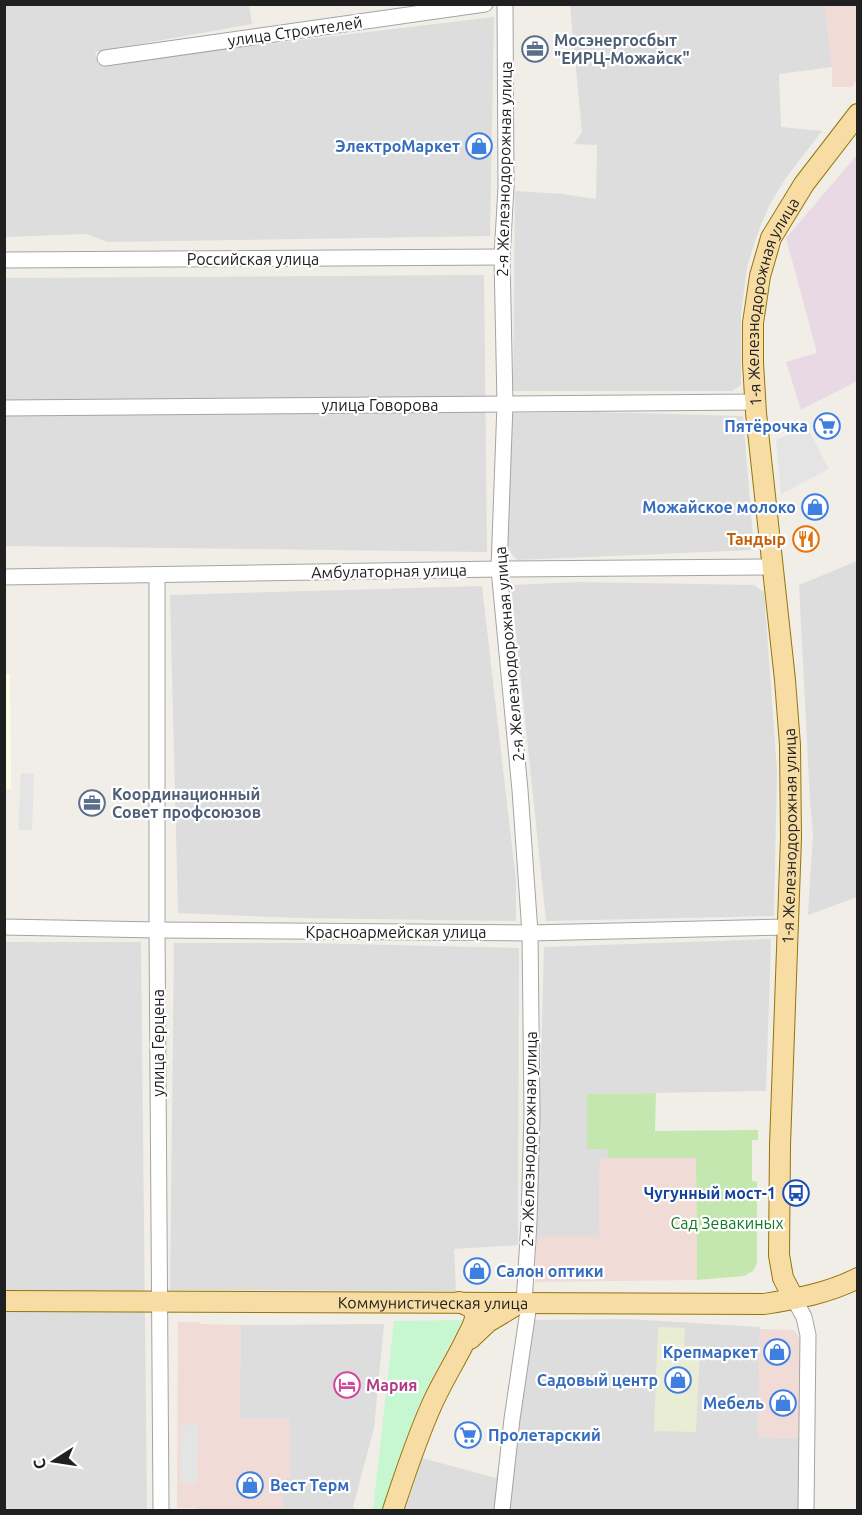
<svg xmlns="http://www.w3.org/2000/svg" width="862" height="1515" font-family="Ubuntu,sans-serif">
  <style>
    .residential { fill: #dedddd }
    .commercial { fill: #f0dbd7 }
    .industrial { fill: #e9d9e4 }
    .education { fill: #fafee2 }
    .farmland { fill: #e8edd3 }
    .grass { fill: #c4e7b0 }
    .park { fill: #c7f7d0 }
    .parking { fill: #e4e4e4 }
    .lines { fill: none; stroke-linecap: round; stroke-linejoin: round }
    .minor-casing { stroke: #a4a4a4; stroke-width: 17 }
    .major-casing { stroke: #947608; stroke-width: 22 }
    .minor { stroke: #fff; stroke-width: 15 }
    .major { stroke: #f7dda4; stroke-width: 20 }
    .labels { text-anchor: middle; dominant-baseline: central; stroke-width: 4.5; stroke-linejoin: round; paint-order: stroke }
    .street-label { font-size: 16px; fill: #202020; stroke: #fff }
    .service-label { font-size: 16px; font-weight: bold; fill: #4e5e75; stroke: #fff; text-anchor: start }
    .shop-label { font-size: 16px; font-weight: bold; fill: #366cbe; stroke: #fff; text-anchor: end }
    .food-label { font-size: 16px; font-weight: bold; fill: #c56008; stroke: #fff; text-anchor: end }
    .transit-label { font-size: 16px; font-weight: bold; fill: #164399; stroke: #fff; text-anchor: end }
    .park-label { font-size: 16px; fill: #117a26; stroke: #fff }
    .hotel-label { font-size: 16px; font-weight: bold; fill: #b23c85; stroke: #fff; text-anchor: start }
  </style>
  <rect width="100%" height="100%" fill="#f0eee7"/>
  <g class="residential">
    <path d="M574,4l251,1 7,62 -53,7 2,53 41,4 -37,48 -16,27 -12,29 -10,32 -6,48v70l-9,6h-219l2,-200 47,3 34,5 1,-54 -23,-1 8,-12 -12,-127z"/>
    <path d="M4,5h245l3,19 -157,28 3,12 396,-47 -4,219 -382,6 -22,-8 -81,3z"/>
    <path d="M484,275l3,277 -482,-6v-268z"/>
    <path d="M595,412l148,4 11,134 -237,10 -6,-7 -5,-12 6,-128z"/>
    <path d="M857,561v336l-49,18 5,-81 -3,-33 -11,-216z"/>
    <path d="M579,582l175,3 10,7 13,178 -3,146 -228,5 -35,-336z"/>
    <path d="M482,586l34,295v40l-217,-3 -121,-5 -8,-318z"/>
    <path d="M771,939l-5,152 -179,3 21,55v9h-8l-1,79h-63l8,-290z"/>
    <path d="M5,942h136l6,568h-142z"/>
    <path d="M174,943h131l214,5 -1,297 -64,4 2,42 -286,-1z"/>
    <path d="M629,1319l131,8 -2,110 42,1 -1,72h-394l17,-52 74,20 35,-158z"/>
    <path d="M384,1324l-10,104 -21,79 2,3h-72l-1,-32 8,-1 -51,-58 2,-94z"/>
  </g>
  <g class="commercial">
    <path d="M825,5h32v74l-5,8h-20v-20z"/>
    <path d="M696,1157l1,123 -162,2 1,-45 63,-1 1,-78z"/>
    <path d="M178,1322h22v2l41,1 -2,94h51v59l-8,1 1,31h-88l-1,-2h-17z"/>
    <path d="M760,1329l34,1 8,11 -2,97 -42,-1z"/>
  </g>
  <path class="industrial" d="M857,155v226l-56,29 -15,-48 31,-9 -31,-115z"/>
  <path class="education" d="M4,674h6l1,115h-6z"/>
  <path class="farmland" d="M658,1327l27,1 -1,18h16l-4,86 -42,-1z"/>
  <path class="grass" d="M656,1093l-1,38 103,-1v10h-6v41l5,1v81l-4,8 -9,5 -47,4 -1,-122h-88l-1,-9h-20v-55z"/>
  <path class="park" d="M463,1320c-16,30 -33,59 -46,90 -13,33 -24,67 -34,100h-10l21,-189z"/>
  <g class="parking">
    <path d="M807,427l22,42 -48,25 -5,-54z"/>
    <path d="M21,773l13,1 -2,56h-14z"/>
    <path d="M181,1425h17l-1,59h-17z"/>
  </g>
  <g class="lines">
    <g class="minor-casing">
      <g id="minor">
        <path d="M505,4l1,183 -4,70 3,147 -6,165 21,221 10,143 2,181 -3,107 -5,83"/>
        <path d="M105,58l380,-54"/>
        <path d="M4,260l498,-3"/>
        <path d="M4,408l751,-6"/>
        <path d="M157,575v355l4,580"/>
        <path d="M4,577l495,-8 274,-2"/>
        <path d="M4,927l153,3 373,3 258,-6"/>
        <path d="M794,1299l10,18 4,18 -2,175"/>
        <path d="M502,1510l10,-91 17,-115"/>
      </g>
    </g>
    <g class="major-casing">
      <g id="major">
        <path id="s1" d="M794,1299l-11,-21 -4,-23 1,-110 11,-307 -1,-93 -5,-65 -29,-267 -3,-50v-40l7,-47 11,-38 33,-54 54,-70"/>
        <path id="s2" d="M4,1301l760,3c32,-5 65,-11 94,-26"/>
        <path d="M470,1339l18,-17 30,-18"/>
        <path d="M393,1510c12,-36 24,-73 40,-108 10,-22 23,-42 34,-65 3,-6 8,-14 8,-21 0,-9 -9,-11 -16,-14"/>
      </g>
    </g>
    <use href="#minor" class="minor"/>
    <use href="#major" class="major"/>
  </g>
  <defs>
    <g id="office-ring" transform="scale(1.35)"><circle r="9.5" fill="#fff" stroke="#5c6f8a" stroke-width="1.5"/><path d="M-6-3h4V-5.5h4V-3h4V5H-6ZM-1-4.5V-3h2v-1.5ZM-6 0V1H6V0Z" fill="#5c6f8a"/></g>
    <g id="shop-ring" transform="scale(1.35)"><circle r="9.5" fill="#fff" stroke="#3f7fe0" stroke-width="1.5"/><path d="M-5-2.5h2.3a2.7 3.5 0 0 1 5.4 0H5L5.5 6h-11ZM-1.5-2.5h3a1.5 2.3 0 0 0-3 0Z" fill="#3f7fe0"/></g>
    <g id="supermarket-ring" transform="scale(1.35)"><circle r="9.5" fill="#fff" stroke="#3f7fe0" stroke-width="1.5"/><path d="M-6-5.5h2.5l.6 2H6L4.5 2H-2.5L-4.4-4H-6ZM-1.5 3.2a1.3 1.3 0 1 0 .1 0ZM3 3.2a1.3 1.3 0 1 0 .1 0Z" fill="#3f7fe0"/></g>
    <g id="restaurant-ring" transform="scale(1.35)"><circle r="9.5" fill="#fff" stroke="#e8710a" stroke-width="1.5"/><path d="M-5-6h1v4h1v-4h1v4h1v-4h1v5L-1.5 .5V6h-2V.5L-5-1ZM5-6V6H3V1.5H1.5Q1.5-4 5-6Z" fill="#e8710a"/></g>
    <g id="bus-ring" transform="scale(1.35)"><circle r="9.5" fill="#fff" stroke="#1a4fb4" stroke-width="1.5"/><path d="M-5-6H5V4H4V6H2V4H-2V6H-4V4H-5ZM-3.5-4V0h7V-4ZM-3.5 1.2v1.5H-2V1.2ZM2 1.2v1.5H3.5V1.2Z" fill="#1a4fb4"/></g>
    <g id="hotel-ring" transform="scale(1.35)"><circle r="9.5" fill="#fff" stroke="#d1479c" stroke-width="1.5"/><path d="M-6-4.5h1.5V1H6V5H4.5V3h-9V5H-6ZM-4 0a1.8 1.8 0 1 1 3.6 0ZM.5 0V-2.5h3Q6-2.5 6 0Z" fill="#d1479c"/></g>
  </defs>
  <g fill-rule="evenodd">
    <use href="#office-ring" x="535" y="49"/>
    <use href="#shop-ring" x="479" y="146"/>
    <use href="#supermarket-ring" x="827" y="426"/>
    <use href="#shop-ring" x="815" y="507"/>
    <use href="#restaurant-ring" x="806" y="539"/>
    <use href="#office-ring" x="92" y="803"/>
    <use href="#bus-ring" x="796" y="1193"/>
    <use href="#shop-ring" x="477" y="1271"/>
    <use href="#shop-ring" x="777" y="1352"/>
    <use href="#shop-ring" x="678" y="1380"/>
    <use href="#hotel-ring" x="347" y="1385"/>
    <use href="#shop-ring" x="783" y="1403"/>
    <use href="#supermarket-ring" x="468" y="1435"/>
    <use href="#shop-ring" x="250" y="1485"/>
  </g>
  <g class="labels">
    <g class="street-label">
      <text transform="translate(295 31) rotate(-8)">улица Строителей</text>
      <text transform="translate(504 169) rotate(-89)">2-я Железнодорожная улица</text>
      <text x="253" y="259">Российская улица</text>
      <text stroke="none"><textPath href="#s1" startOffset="1006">1-я Железнодорожная улица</textPath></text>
      <text x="380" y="405">улица Говорова</text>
      <text transform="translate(389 571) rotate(-1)">Амбулаторная улица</text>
      <text transform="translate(509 654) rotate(-95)">2-я Железнодорожная улица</text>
      <text stroke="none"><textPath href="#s1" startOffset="466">1-я Железнодорожная улица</textPath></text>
      <text x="396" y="932">Красноармейская улица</text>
      <text transform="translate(158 1043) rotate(-90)">улица Герцена</text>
      <text transform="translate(529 1139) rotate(-89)">2-я Железнодорожная улица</text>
      <text stroke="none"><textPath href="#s2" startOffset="429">Коммунистическая улица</textPath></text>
    </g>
    <g class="service-label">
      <text x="554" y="40">Мосэнергосбыт<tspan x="554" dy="18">"ЕИРЦ-Можайск"</tspan></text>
      <text x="112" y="794">Координационный<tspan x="112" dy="18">Совет профсоюзов</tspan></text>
    </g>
    <g class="shop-label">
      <text x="460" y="146">ЭлектроМаркет</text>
      <text x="808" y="426">Пятёрочка</text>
      <text x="796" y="507">Можайское молоко</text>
      <text x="496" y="1271" text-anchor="start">Салон оптики</text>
      <text x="758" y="1352">Крепмаркет</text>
      <text x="658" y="1380">Садовый центр</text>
      <text x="764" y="1403">Мебель</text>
      <text x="488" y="1435" text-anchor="start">Пролетарский</text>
      <text x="270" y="1485" text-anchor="start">Вест Терм</text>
    </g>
    <g class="food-label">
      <text x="786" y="539">Тандыр</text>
    </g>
    <g class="transit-label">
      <text x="776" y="1193">Чугунный мост-1</text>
    </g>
    <g class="park-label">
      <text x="727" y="1223">Сад Зевакиных</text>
    </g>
    <g class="hotel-label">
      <text x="366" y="1385">Мария</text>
    </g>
  </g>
  <rect width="862" height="1515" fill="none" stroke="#202020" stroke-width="12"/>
  <g transform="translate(54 1461) rotate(258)" stroke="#ffffff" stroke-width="4.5" paint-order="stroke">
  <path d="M0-4.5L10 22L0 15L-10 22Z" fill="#202020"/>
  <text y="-9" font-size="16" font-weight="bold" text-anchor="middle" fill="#202020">С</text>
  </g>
</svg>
